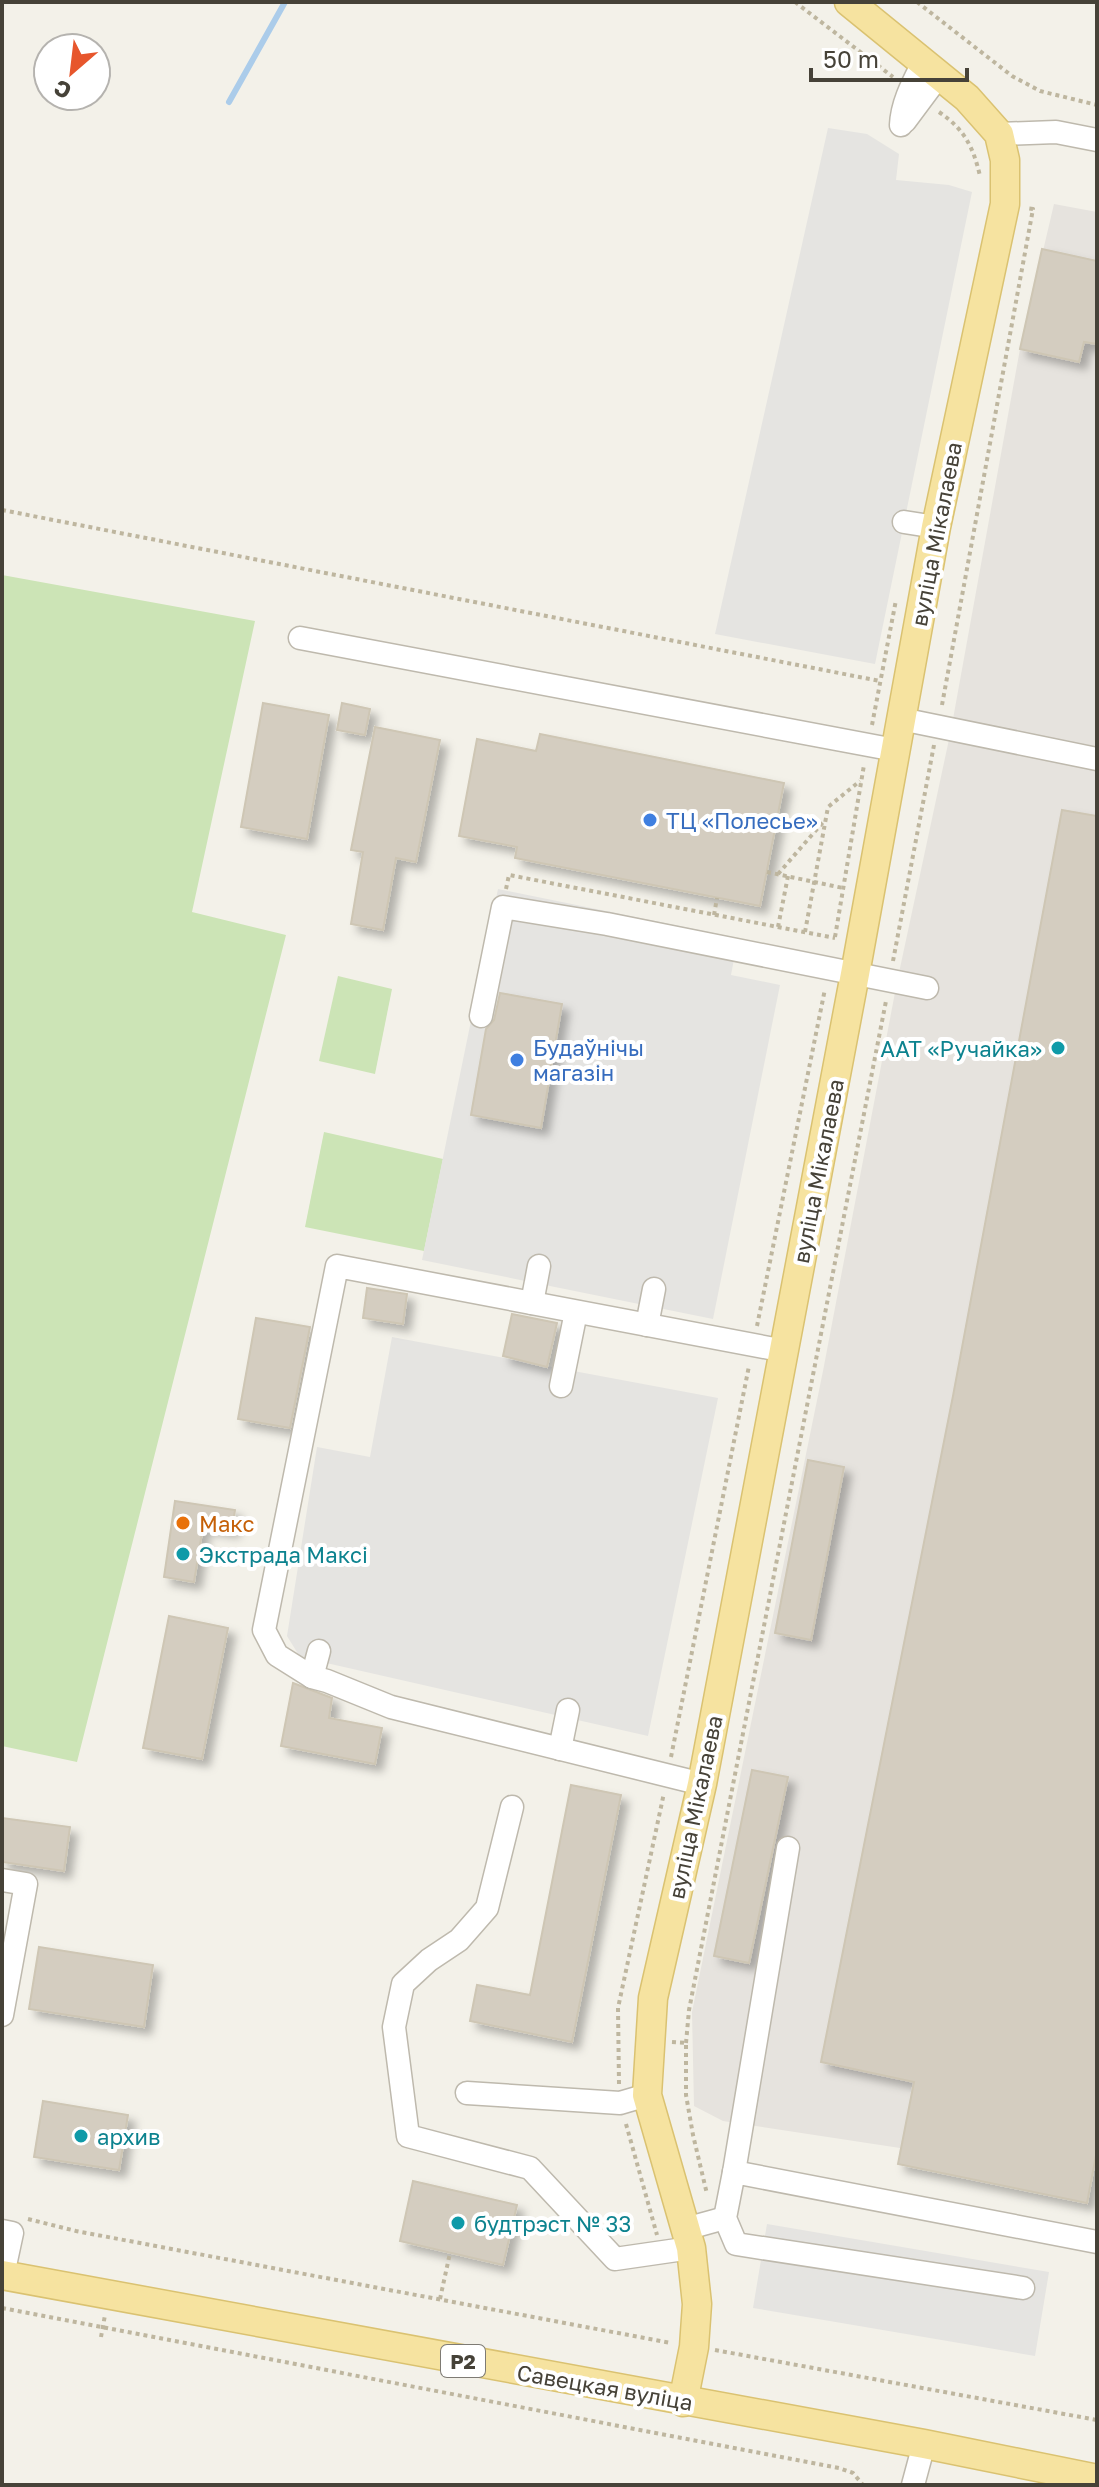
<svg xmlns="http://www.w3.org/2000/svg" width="1099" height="2487" font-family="'Golos Text',sans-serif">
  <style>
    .industrial { fill: #e6e3de }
    .green { fill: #cce4b6 }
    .parking { fill: #e5e4e1 }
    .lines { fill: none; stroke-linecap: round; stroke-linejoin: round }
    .stream { stroke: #abccea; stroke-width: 6 }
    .building { fill: #d4cdc0; stroke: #cec6b4; stroke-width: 2; filter: url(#shadow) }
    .minor-casing { stroke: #beb9ad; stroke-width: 25 }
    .major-casing { stroke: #dac271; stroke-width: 31 }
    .path { stroke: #beb69f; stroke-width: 4; stroke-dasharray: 4 4; stroke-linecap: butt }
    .minor { stroke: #fff; stroke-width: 22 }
    .major { stroke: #f6e3a0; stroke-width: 28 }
    .shop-dot { fill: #3f7fe0; stroke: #fff; stroke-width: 3 }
    .culture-dot { fill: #0f9aa8; stroke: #fff; stroke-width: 3 }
    .food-dot { fill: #e8710a; stroke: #fff; stroke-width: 3 }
    .labels { text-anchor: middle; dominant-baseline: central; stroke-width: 8; stroke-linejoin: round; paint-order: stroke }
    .shield { fill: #fff; stroke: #7e7b74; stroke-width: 2 }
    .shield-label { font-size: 20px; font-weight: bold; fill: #464238 }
    .street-label { font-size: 22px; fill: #464238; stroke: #fff }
    .shop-label { font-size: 22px; fill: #366cbe; stroke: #fff; text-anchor: start }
    .culture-label { font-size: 22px; fill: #0d838f; stroke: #fff; text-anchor: start }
    .food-label { font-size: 22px; fill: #c56008; stroke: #fff; text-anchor: start }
  </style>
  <defs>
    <filter id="shadow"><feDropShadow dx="7" dy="7" stdDeviation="4" flood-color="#0004"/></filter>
  </defs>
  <rect width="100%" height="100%" fill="#f3f1e9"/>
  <path class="industrial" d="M1054,204l43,8v1943l-10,48 -189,-39 2,-16 -177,-27 -29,-15 -2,-94 131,-641 74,-389 54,-252 69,-381z"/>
  <g class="green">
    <path d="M2,575l253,46 -63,291 94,23 -209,827 -75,-16z"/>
    <path d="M338,976l54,13 -17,85 -56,-13z"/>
    <path d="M324,1132l119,27 -19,92 -119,-24z"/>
  </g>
  <g class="parking">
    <path d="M828,128l39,6 32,20 -3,26 53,5 23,7 -97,472 -160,-30z"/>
    <path d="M498,889l240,49 -7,37 49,10 -67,334 -291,-59z"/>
    <path d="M392,1337l326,61 -70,338 -348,-79 -13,-21 30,-189 53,10z"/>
    <path d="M767,2224l282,48 -14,84 -282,-48z"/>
  </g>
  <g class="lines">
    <path class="stream" d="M229,102l56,-100"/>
  </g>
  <g class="building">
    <path d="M1042,249l55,12v83l-13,-2 -5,20 -59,-13z"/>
    <path d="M263,703l66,12 -22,124 -66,-12z"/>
    <path d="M342,703l28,6 -5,26 -28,-5z"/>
    <path d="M375,727l65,13 -24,122 -20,-4 -13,72 -32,-6 12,-72 -12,-2z"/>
    <path d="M540,734l244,49 -24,123 -245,-48 2,-11 -58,-11 18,-97 59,12z"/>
    <path d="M1062,810l35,6v1334l-10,53 -189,-39 16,-82 -93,-20 132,-666z"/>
    <path d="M500,993l62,11 -21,124 -70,-13 15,-86 8,-9z"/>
    <path d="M367,1288l40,6 -4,30 -40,-6z"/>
    <path d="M512,1314l45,9 -10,44 -44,-11z"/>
    <path d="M256,1318l54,9 -20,101 -52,-9z"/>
    <path d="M808,1460l36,7 -33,173 -36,-7z"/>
    <path d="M175,1501l60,9 -3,20 -29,-4 -9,56 -30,-5z"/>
    <path d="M169,1616l59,12 -26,131 -59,-11z"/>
    <path d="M293,1683l39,15 -3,20 53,10 -7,36 -94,-18z"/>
    <path d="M752,1770l36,7 -39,186 -35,-7z"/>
    <path d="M571,1785l50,10 -49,247 -102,-21 7,-36 53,10z"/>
    <path d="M2,1818l68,9 -6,44 -62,-9z"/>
    <path d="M39,1947l114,18 -9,62 -115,-18z"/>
    <path d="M43,2101l85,14 -9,55 -85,-13z"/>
    <path d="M413,2181l104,24 -14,60 -103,-24z"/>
  </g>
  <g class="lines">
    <g class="minor-casing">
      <g id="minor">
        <path d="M905,121l35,-47"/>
        <path d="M901,125c1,-23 13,-44 23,-64"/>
        <path d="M999,134l57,-2 41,8"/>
        <path d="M904,522l32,5"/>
        <path d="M300,638l595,112"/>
        <path d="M901,719l196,40"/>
        <path d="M481,1016l22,-109 104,17 320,64"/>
        <path d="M532,1303l7,-37"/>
        <path d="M647,1325l7,-36"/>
        <path d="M561,1386l15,-74"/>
        <path d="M312,1677l7,-26"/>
        <path d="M560,1749l8,-39"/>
        <path d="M702,1784l-311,-77 -64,-26 -15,-4 -35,-22 -13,-25 73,-364 448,85"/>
        <path d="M512,1807l-25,101 -28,32 -30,20 -26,24 -9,43 14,109 122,32 85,91 76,-11"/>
        <path d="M2,1880l24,4 -24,131"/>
        <path d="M467,2093l153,10 27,-8"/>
        <path d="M734,2172l54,-324"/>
        <path d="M685,2229l40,-11"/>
        <path d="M2,2231l10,2 -9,42"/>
        <path d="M1023,2288l-287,-44 -11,-26 9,-46 363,70"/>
        <path d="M913,2485l11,-41"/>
      </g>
    </g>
    <g class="major-casing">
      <g id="major">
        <path d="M2,2275l922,169 173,35"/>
        <path d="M683,2402l11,-55 3,-43 -6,-56 -44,-153 6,-97 49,-214 153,-810 81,-447 69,-323v-44l-6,-26 -32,-36 -118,-96"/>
      </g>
    </g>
    <g class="path">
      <path d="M795,2l98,75"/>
      <path d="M917,2l95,74 28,15 57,14"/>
      <path d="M939,112c25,17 34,34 41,64"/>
      <path d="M2,510l878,171"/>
      <path d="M942,705l91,-496 -7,-1"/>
      <path d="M872,725l24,-125"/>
      <path d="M767,872l76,16"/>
      <path d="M778,874l46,-53"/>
      <path d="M506,889l3,-14 326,63"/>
      <path d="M714,915l3,-17"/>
      <path d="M778,927l10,-51"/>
      <path d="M805,932l23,-125 32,-26"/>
      <path d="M835,937l29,-172"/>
      <path d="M893,961l41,-216"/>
      <path d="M757,1326l68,-337"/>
      <path d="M671,1757l78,-391"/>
      <path d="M672,2042l14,1v52l7,40 14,59"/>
      <path d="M686,2043l3,-33 197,-1009"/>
      <path d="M619,2084l-1,-76 46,-215"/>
      <path d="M626,2124l31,111"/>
      <path d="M28,2219l48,12 595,112"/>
      <path d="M440,2299l10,-46"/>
      <path d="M2,2308l837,160 14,5 10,12"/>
      <path d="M101,2337l4,-22"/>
      <path d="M715,2350l382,70"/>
    </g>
    <use href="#minor" class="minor"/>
    <use href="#major" class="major"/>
  </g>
  <g class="shop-dot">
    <circle cx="650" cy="820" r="8"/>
    <circle cx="517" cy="1060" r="8"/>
  </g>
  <g class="culture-dot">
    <circle cx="1058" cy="1048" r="8"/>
    <circle cx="183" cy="1554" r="8"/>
    <circle cx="81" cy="2136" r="8"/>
    <circle cx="458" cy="2223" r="8"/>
  </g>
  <circle class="food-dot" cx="183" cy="1523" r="8"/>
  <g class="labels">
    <rect class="shield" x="441" y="2345" width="44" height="32" rx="6"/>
    <g class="shield-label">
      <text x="463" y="2361">Р2</text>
    </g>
    <g class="street-label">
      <text transform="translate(936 534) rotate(-79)">вуліца Мікалаева</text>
      <text transform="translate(818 1171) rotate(-79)">вуліца Мікалаева</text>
      <text transform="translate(695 1807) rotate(-78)">вуліца Мікалаева</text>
      <text transform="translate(605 2387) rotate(10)">Савецкая вуліца</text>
    </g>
    <g class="shop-label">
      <text x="666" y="820">ТЦ «Полесье»</text>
      <text x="533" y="1047">Будаўнічы<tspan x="533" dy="25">магазін</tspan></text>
    </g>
    <g class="culture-label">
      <text x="1042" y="1048" text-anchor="end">ААТ «Ручайка»</text>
      <text x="199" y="1554">Экстрада Максі</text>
      <text x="97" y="2136">архив</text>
      <text x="474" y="2223">будтрэст № 33</text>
    </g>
    <g class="food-label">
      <text x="199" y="1523">Макс</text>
    </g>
  </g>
  <rect width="1099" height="2487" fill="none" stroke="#464238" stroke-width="8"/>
  <g transform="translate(72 72) rotate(208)"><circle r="38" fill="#ffffff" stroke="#b5b3af" stroke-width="2"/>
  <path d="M0-6L14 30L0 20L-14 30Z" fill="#e7562c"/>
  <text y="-12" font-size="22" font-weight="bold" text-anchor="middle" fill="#464238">С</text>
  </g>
  <path d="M811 68v12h156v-12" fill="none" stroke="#464238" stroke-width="4"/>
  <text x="823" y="68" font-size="24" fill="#464238" stroke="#ffffff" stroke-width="6" paint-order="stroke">50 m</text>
</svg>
